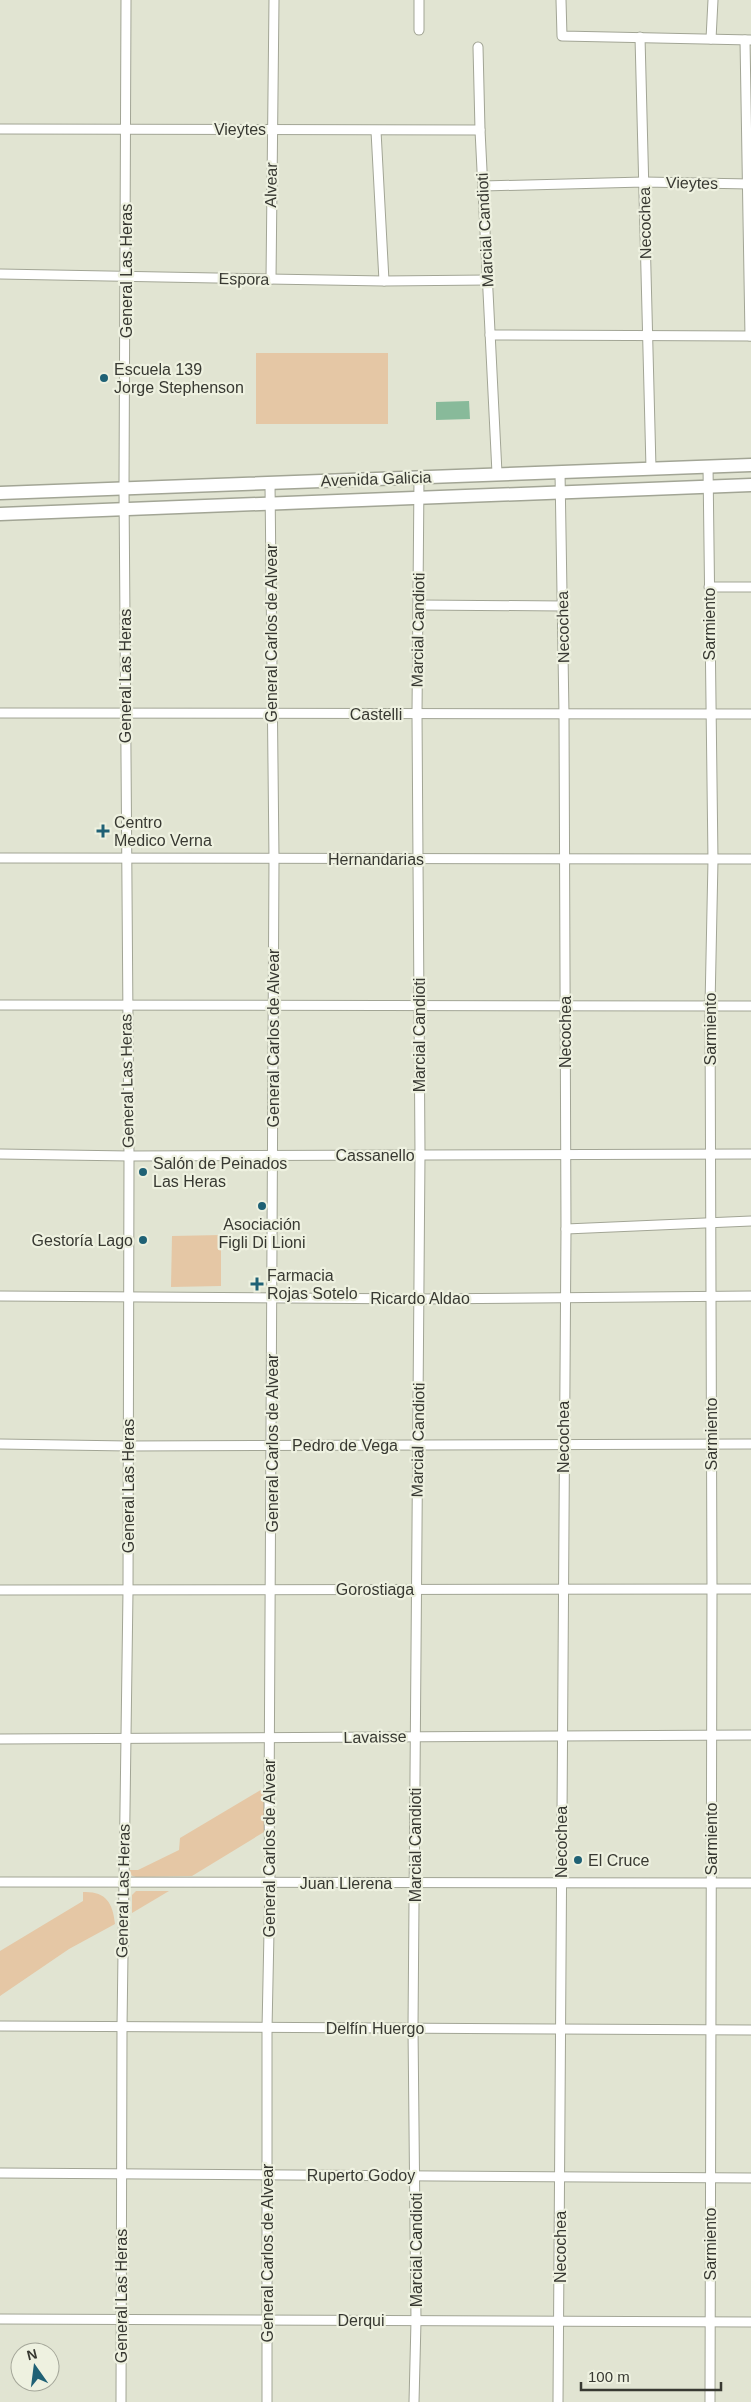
<svg xmlns="http://www.w3.org/2000/svg" width="751" height="2402" font-family="Helvetica,sans-serif">
  <style>
    .green { fill: #e5c7a5 }
    .water { fill: #88ba9a }
    .lines { fill: none; stroke-linecap: round; stroke-linejoin: round }
    .street-casing { stroke: #a2a595; stroke-width: 11 }
    .secondary-casing { stroke: #a2a595; stroke-width: 15 }
    .street { stroke: #fff; stroke-width: 9 }
    .secondary { stroke: #fff; stroke-width: 12 }
    .poi-dot { fill: #1f6175; stroke: #eef1e0; stroke-width: 2 }
    .labels { text-anchor: middle; dominant-baseline: central; stroke-width: 4.5; stroke-linejoin: round; paint-order: stroke }
    .street-label { font-size: 16px; fill: #383932; stroke: #eef1e0 }
    .poi-label { font-size: 16px; fill: #383932; stroke: #eef1e0; text-anchor: start }
  </style>
  <rect width="100%" height="100%" fill="#e1e4d2"/>
  <g class="green">
    <rect x="256" y="353" width="132" height="71"/>
    <path d="M221,1235v51l-50,1 1,-51z"/>
    <path d="M264,1788v44l-72,44 -56,1 -6,-2 -1,-5h9l41,-20 1,-12z"/>
    <path d="M136,1891h33l-37,22v-18z"/>
    <path d="M83,1892c22,-1 30,10 32,32l-46,25 -69,47v-45l83,-50z"/>
  </g>
  <path class="water" d="M469,401l1,18 -34,1v-18z"/>
  <g class="lines">
    <g class="street-casing">
      <g id="street">
        <path d="M561,0l1,36 189,4"/>
        <path d="M419,30v-30"/>
        <path d="M640,37l11,431"/>
        <path d="M711,39l2,-39"/>
        <path d="M745,40l5,296"/>
        <path d="M478,47l2,83 17,343"/>
        <path d="M0,129l480,1"/>
        <path d="M376,131l8,150"/>
        <path d="M483,186l161,-4 106,2"/>
        <path d="M0,274l384,7 104,-1"/>
        <path d="M271,279l3,-279"/>
        <path d="M490,335l261,1"/>
        <path d="M708,466l5,394 -3,146 2,583 -2,813"/>
        <path d="M709,587h42"/>
        <path d="M419,605l144,1"/>
        <path d="M0,713l751,1"/>
        <path d="M0,858l751,1"/>
        <path d="M0,1005l751,1"/>
        <path d="M0,1154l129,2 622,-2"/>
        <path d="M566,1229l185,-8"/>
        <path d="M0,1296l419,3 332,-3"/>
        <path d="M0,1444l128,2 623,-2"/>
        <path d="M0,1590l751,-1"/>
        <path d="M0,1739l751,-4"/>
        <path d="M0,1882l751,1"/>
        <path d="M0,2026l751,4"/>
        <path d="M0,2173l751,5"/>
        <path d="M0,2319l751,3"/>
        <path d="M121,2402l1,-375 6,-436 1,-435 -5,-667 2,-489"/>
        <path d="M267,2402v-373l3,-146 -1,-73 5,-951 -4,-375"/>
        <path d="M414,2402l2,-81 -3,-293 7,-874 -3,-440 2,-236"/>
        <path d="M558,2402l8,-1173 -2,-515 -4,-242"/>
      </g>
    </g>
    <g class="secondary-casing">
      <g id="secondary">
        <path d="M0,493l751,-28"/>
        <path d="M0,514l751,-29"/>
      </g>
    </g>
    <use href="#street" class="street"/>
    <use href="#secondary" class="secondary"/>
  </g>
  <g class="poi-dot">
    <circle cx="104" cy="378" r="5"/>
    <path d="M100.5 823.5h5v5h5v5h-5v5h-5v-5h-5v-5h5z"/>
    <circle cx="143" cy="1172" r="5"/>
    <circle cx="262" cy="1206" r="5"/>
    <circle cx="143" cy="1240" r="5"/>
    <path d="M254.5 1276.5h5v5h5v5h-5v5h-5v-5h-5v-5h5z"/>
    <circle cx="578" cy="1860" r="5"/>
  </g>
  <g class="labels">
    <g class="street-label">
      <text x="240" y="129">Vieytes</text>
      <text transform="translate(692 183) rotate(1)">Vieytes</text>
      <text transform="translate(271 185) rotate(-89)">Alvear</text>
      <text transform="translate(645 223) rotate(-91)">Necochea</text>
      <text transform="translate(485 230) rotate(-93)">Marcial Candioti</text>
      <text transform="translate(126 271) rotate(-90)">General Las Heras</text>
      <text transform="translate(244 279) rotate(1)">Espora</text>
      <text transform="translate(376 479) rotate(-2)">Avenida Galicia</text>
      <text transform="translate(709 624) rotate(-90)">Sarmiento</text>
      <text transform="translate(563 627) rotate(-91)">Necochea</text>
      <text transform="translate(418 630) rotate(-89)">Marcial Candioti</text>
      <text transform="translate(271 633) rotate(-90)">General Carlos de Alvear</text>
      <text transform="translate(125 676) rotate(-90)">General Las Heras</text>
      <text x="376" y="714">Castelli</text>
      <text x="376" y="859">Hernandarias</text>
      <text transform="translate(710 1029) rotate(-90)">Sarmiento</text>
      <text transform="translate(565 1032) rotate(-90)">Necochea</text>
      <text transform="translate(419 1035) rotate(-90)">Marcial Candioti</text>
      <text transform="translate(273 1038) rotate(-90)">General Carlos de Alvear</text>
      <text transform="translate(127 1081) rotate(-91)">General Las Heras</text>
      <text x="375" y="1155">Cassanello</text>
      <text x="420" y="1298">Ricardo Aldao</text>
      <text transform="translate(711 1434) rotate(-90)">Sarmiento</text>
      <text transform="translate(563 1437) rotate(-90)">Necochea</text>
      <text transform="translate(418 1440) rotate(-89)">Marcial Candioti</text>
      <text transform="translate(272 1443) rotate(-90)">General Carlos de Alvear</text>
      <text x="345" y="1445">Pedro de Vega</text>
      <text transform="translate(128 1486) rotate(-90)">General Las Heras</text>
      <text x="375" y="1589">Gorostiaga</text>
      <text transform="translate(375 1737) rotate(-1)">Lavaisse</text>
      <text transform="translate(711 1839) rotate(-90)">Sarmiento</text>
      <text transform="translate(561 1842) rotate(-90)">Necochea</text>
      <text transform="translate(415 1845) rotate(-90)">Marcial Candioti</text>
      <text transform="translate(269 1848) rotate(-90)">General Carlos de Alvear</text>
      <text x="346" y="1883">Juan Llerena</text>
      <text transform="translate(123 1891) rotate(-89)">General Las Heras</text>
      <text x="375" y="2028">Delfín Huergo</text>
      <text x="361" y="2175">Ruperto Godoy</text>
      <text transform="translate(710 2244) rotate(-90)">Sarmiento</text>
      <text transform="translate(560 2247) rotate(-90)">Necochea</text>
      <text transform="translate(416 2250) rotate(-90)">Marcial Candioti</text>
      <text transform="translate(267 2253) rotate(-90)">General Carlos de Alvear</text>
      <text transform="translate(121 2296) rotate(-90)">General Las Heras</text>
      <text x="361" y="2320">Derqui</text>
    </g>
    <g class="poi-label">
      <text x="114" y="369">Escuela 139<tspan x="114" dy="18">Jorge Stephenson</tspan></text>
      <text x="114" y="822">Centro<tspan x="114" dy="18">Medico Verna</tspan></text>
      <text x="153" y="1163">Salón de Peinados<tspan x="153" dy="18">Las Heras</tspan></text>
      <text x="262" y="1224" text-anchor="middle">Asociación<tspan x="262" dy="18">Figli Di Lioni</tspan></text>
      <text x="133" y="1240" text-anchor="end">Gestoría Lago</text>
      <text x="267" y="1275">Farmacia<tspan x="267" dy="18">Rojas Sotelo</tspan></text>
      <text x="588" y="1860">El Cruce</text>
    </g>
  </g>
  <g transform="translate(35 2367) rotate(346)"><circle r="24" fill="#eef1e0" stroke="#a5a79a"/>
  <path d="M0-4L9 19L0 12L-9 19Z" fill="#1f6175"/>
  <text y="-8" font-size="14" font-weight="bold" text-anchor="middle" fill="#383932">N</text>
  </g>
  <path d="M581 2382v8h140v-8" fill="none" stroke="#383932" stroke-width="2.5"/>
  <text x="588" y="2382" font-size="15" fill="#383932" stroke="#eef1e0" stroke-width="4" paint-order="stroke">100 m</text>
</svg>
